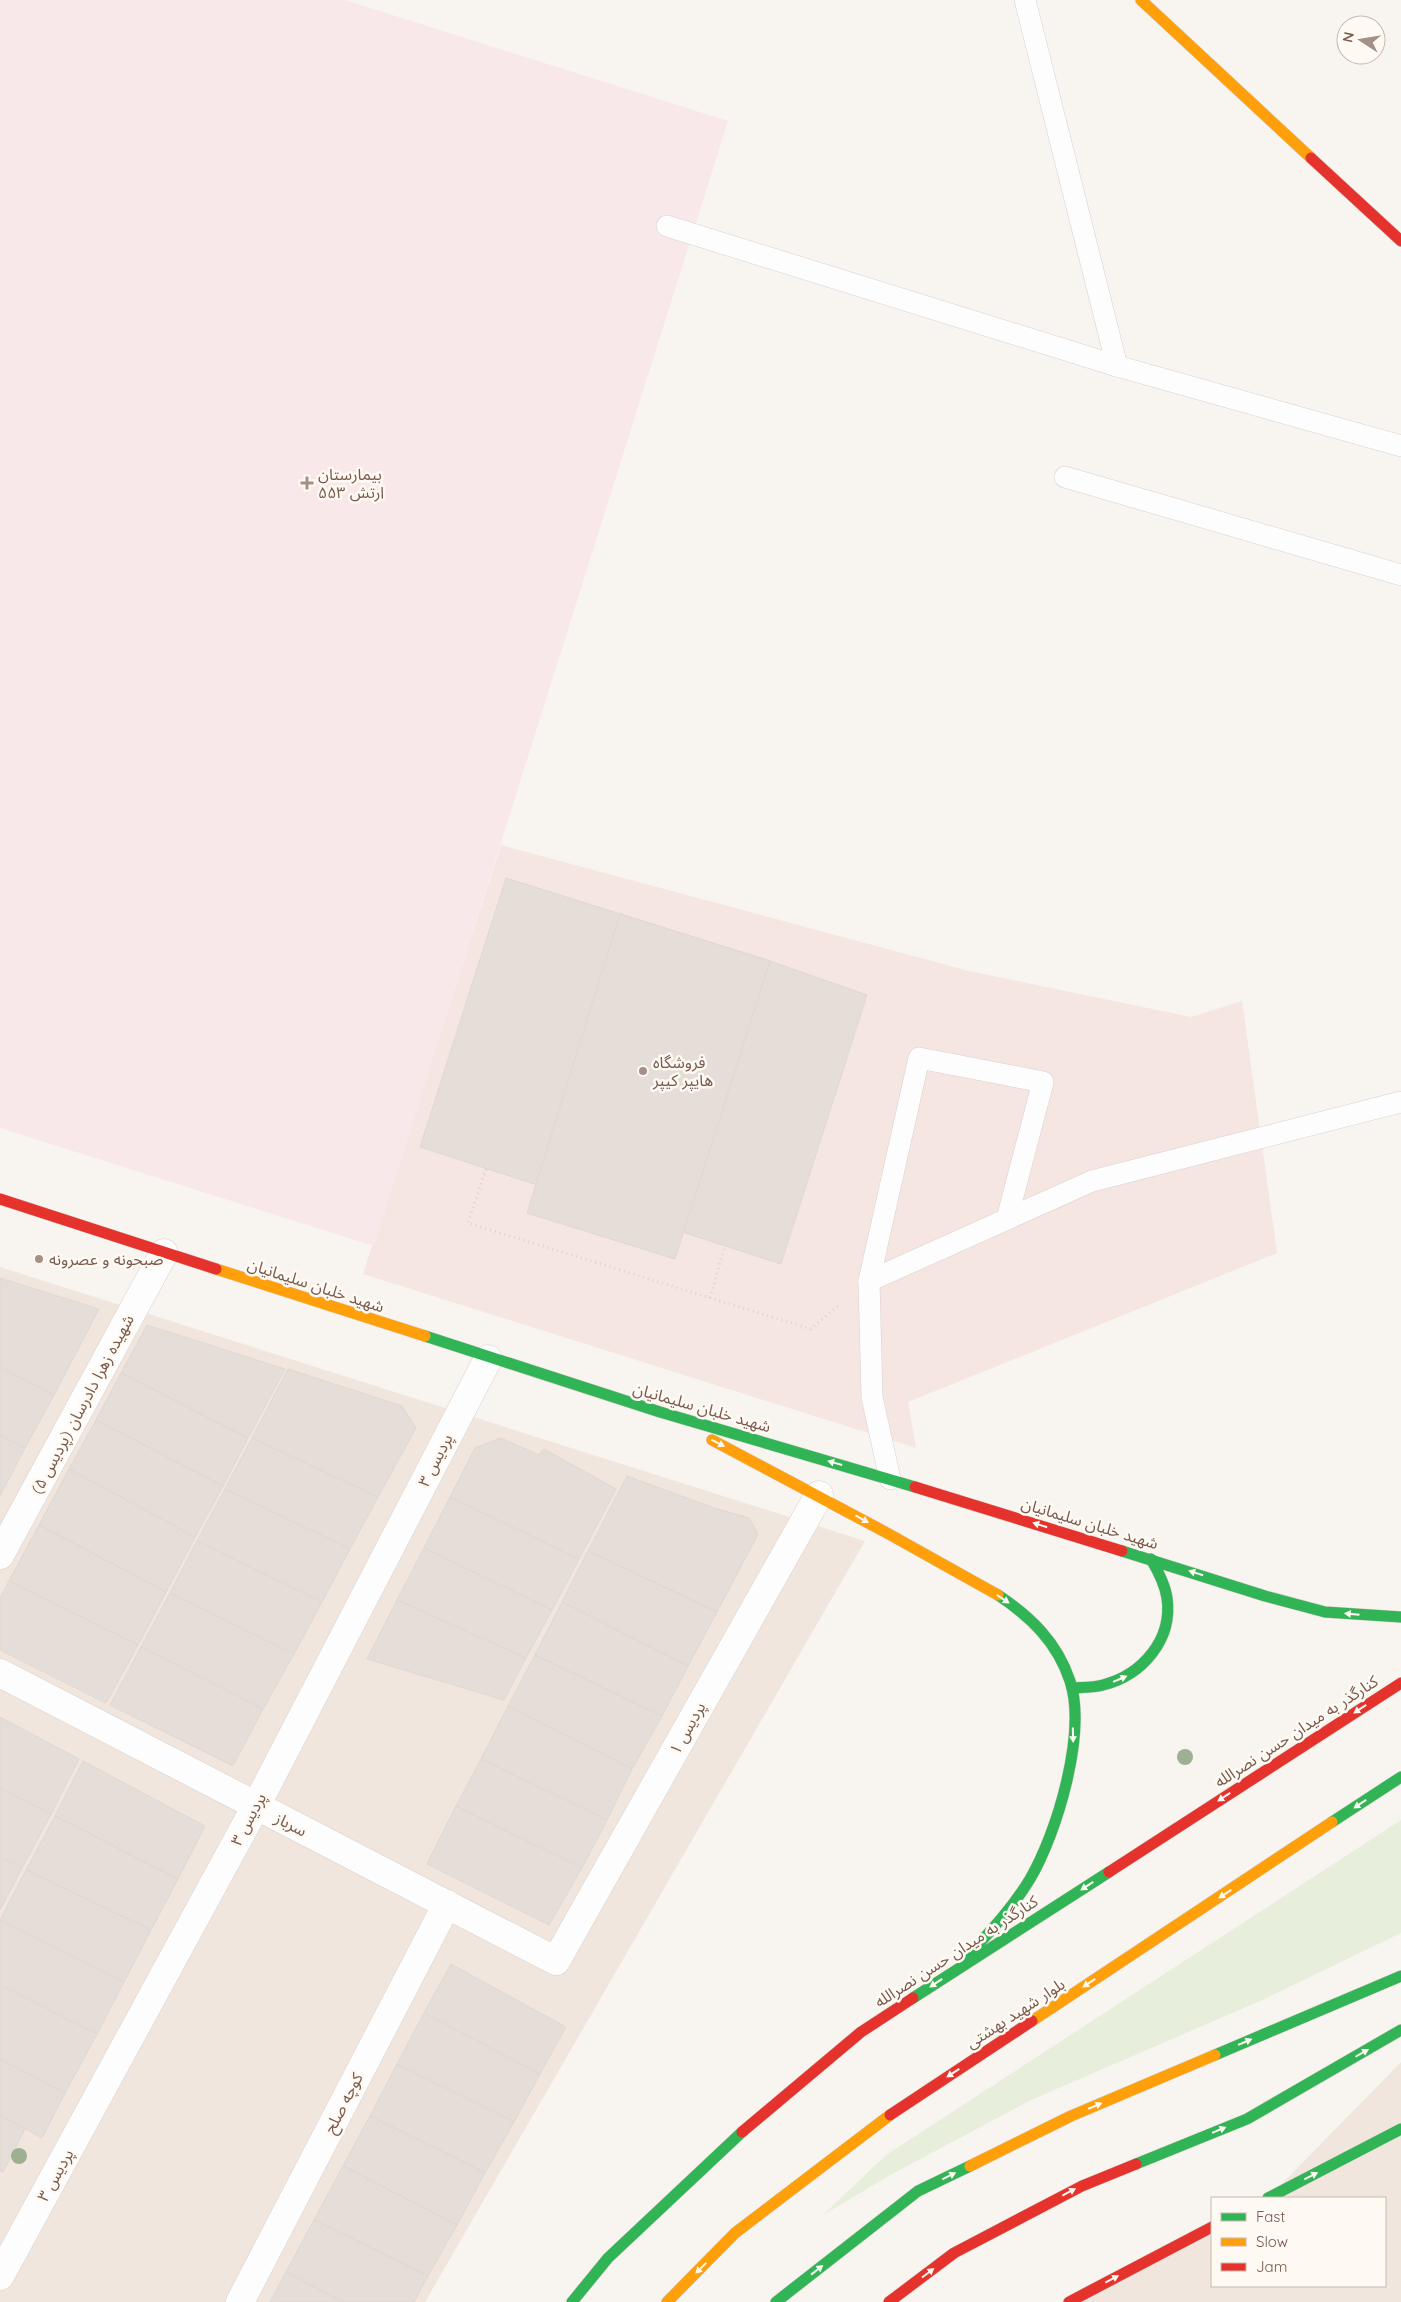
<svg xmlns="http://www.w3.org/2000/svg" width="1401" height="2302" font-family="Quicksand,'Noto Sans Arabic',sans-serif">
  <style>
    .residential { fill: #f1e6de }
    .commercial { fill: #f5e6e1 }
    .medical { fill: #f9e8e9 }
    .green { fill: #e7eedb }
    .building { fill: #e5ddd7; stroke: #e1d7d2 }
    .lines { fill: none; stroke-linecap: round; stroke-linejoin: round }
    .lane-casing { stroke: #d8d1cd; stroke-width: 22 }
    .street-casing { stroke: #d8d1cd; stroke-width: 29 }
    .fast-casing { stroke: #d8d0cb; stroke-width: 12 }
    .slow-casing { stroke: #d8d0cb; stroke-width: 12 }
    .jam-casing { stroke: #d8d0cb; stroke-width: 12 }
    .path { stroke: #dad3d0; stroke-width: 3; stroke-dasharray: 1 4; stroke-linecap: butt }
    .lane { stroke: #fefdfd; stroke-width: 21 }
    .street { stroke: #fefdfd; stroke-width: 28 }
    .fast { stroke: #30b455; stroke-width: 11 }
    .slow { stroke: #ff9f0a; stroke-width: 11 }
    .jam { stroke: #e5322d; stroke-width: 11 }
    .tree { fill: #9faf91 }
    .oneway { fill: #fef9f2 }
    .poi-dot { fill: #a59087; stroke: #fef9f2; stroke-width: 2 }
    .labels { text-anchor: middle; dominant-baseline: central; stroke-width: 5; stroke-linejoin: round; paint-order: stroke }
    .poi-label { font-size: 16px; fill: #785a4e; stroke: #fef9f2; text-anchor: start }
    .street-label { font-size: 16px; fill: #785a4e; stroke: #fef9f2 }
  </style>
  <rect width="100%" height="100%" fill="#f8f4f0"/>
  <g class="residential">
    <path d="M0,1267l865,274 -440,761h-425z"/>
    <path d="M1401,2062v240h-328l139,-74v58h173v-88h-117z"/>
  </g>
  <path class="commercial" d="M501,845l468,126 222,46 51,-16 35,252 -369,149 8,46 -553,-174z"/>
  <path class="medical" d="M0,0h345l383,121 -354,1125 -374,-118z"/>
  <path class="green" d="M1401,1820v113l-141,68 -229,99 -139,74 -69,41 63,-60z"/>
  <g class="building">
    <path d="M506,878l264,83 97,34 -86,269 -361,-117z"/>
    <path d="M620,914l150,47 -95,298 -148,-46z"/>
    <path d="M0,1278l99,31 -45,86 -54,-28z"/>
    <path d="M147,1325l138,44 -37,69 -127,-65z"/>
    <path d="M0,1367l54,28 -29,53 -25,-13z"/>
    <path d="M288,1369l114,37 14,22 -38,69 -126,-59z"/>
    <path d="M121,1373l127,65 -25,48 -127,-66z"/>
    <path d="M96,1420l127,66 -28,51 -126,-68z"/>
    <path d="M0,1435l25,13 -25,48z"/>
    <path d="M252,1438l126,59 -28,52 -125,-60z"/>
    <path d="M501,1438l38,17 5,-6 72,40 -37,70 -129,-62 25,-49z"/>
    <path d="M69,1469l126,68 -29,55 -127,-67z"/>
    <path d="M627,1476l87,32 35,10 9,16 -41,78 -129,-61z"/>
    <path d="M225,1489l125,60 -28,53 -125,-61z"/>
    <path d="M450,1497l129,62 -27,51 -128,-62z"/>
    <path d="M39,1525l127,67 -28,53 -129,-64z"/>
    <path d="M197,1541l125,61 -28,52 -124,-61z"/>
    <path d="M424,1548l128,62 -26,48 -129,-58z"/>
    <path d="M588,1551l129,61 -29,54 -126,-64z"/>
    <path d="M9,1581l129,64 -32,58 -106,-53v-52z"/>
    <path d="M170,1593l124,61 -31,55 -122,-62z"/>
    <path d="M397,1600l129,58 -22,42 -137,-41z"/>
    <path d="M562,1602l126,64 -26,50 -127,-61z"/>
    <path d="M141,1647l122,62 -30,57 -123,-61z"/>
    <path d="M535,1655l127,61 -30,53 -124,-63z"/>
    <path d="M508,1706l124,63 -25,51 -126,-61z"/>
    <path d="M0,1717l79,42 -28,55 -51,-26z"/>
    <path d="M481,1759l126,61 -25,48 -126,-62z"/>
    <path d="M83,1761l122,65 -27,53 -123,-63z"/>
    <path d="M0,1788l51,26 -29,54 -22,-11z"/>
    <path d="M456,1806l126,62 -33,57 -122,-61z"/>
    <path d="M55,1816l123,63 -27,51 -125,-60z"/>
    <path d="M0,1857l22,11 -22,42z"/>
    <path d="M26,1870l125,60 -27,52 -124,-62z"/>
    <path d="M0,1920l124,62 -27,52 -97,-49z"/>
    <path d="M451,1964l115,63 -26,47 -116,-61z"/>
    <path d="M0,1985l97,49 -32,59 -65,-34z"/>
    <path d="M424,2013l116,61 -26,48 -117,-58z"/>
    <path d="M0,2059l65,34 -23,45 -42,-23z"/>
    <path d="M397,2064l117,58 -29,51 -115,-57z"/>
    <path d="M0,2115l25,14 -22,43 -3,-1z"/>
    <path d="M370,2116l115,57 -28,52 -114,-59z"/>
    <path d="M343,2166l114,59 -29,51 -114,-56z"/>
    <path d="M314,2220l114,56 -14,26h-71l-57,-30z"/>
    <path d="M286,2272l57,30h-73z"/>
  </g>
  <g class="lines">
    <g class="lane-casing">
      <g id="lane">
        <path d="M1025,0l92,366"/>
        <path d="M667,226l450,140 284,80"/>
        <path d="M1065,477l336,98"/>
        <path d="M869,1281l50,-223 124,24 -36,137"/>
        <path d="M890,1479l-18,-82 -3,-116 223,-100 309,-79"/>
      </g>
    </g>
    <g class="street-casing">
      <g id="street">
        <path d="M0,1555l164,-302"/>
        <path d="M0,1673l556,288 263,-466"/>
        <path d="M0,2276l256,-470 232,-447"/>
        <path d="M240,2302l207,-398"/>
      </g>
    </g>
    <g class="fast-casing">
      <g id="fast">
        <path d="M425,1336l235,76 255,75"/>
        <path d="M1122,1551l143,45 60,16 76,5"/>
        <path d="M1072,1688c10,-1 21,0 31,-3 39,-10 70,-45 64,-87 -2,-14 -9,-27 -16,-39"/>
        <path d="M1332,1822l69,-45"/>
        <path d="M963,1961c24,-26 49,-52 67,-82 27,-46 57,-146 40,-198 -13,-39 -39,-64 -72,-86"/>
        <path d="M913,1998l196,-126"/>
        <path d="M1215,2055l186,-79"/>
        <path d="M1136,2164l111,-45 154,-89"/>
        <path d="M1268,2198l133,-69"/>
        <path d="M572,2302l36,-44 134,-126"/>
        <path d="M776,2302l142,-111 52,-25"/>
      </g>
    </g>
    <g class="slow-casing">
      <g id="slow">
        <path d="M1141,0l170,158"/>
        <path d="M216,1269l209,67"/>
        <path d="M712,1440l175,93 111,62"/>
        <path d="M1032,2021l300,-199"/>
        <path d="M970,2166l101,-50 144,-61"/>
        <path d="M667,2302l68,-69 155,-118"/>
      </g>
    </g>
    <g class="jam-casing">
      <g id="jam">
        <path d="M1311,158l90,83"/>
        <path d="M0,1199l216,70"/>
        <path d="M915,1487l207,64"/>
        <path d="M1109,1872l292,-189"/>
        <path d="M890,2115l142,-94"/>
        <path d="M742,2132l119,-100 52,-34"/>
        <path d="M889,2302l65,-49 128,-67 54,-22"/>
        <path d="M1069,2302l143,-75"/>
      </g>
    </g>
    <g class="path">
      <path d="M486,1169l-18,54 343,106 27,-23"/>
      <path d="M710,1298l15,-52"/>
    </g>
    <use href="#lane" class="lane"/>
    <use href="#street" class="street"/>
    <use href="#fast" class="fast"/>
    <use href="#slow" class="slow"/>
    <use href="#jam" class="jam"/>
  </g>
  <g class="tree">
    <circle cx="1185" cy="1757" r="8"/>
    <circle cx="19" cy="2156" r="8"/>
  </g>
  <defs><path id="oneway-solid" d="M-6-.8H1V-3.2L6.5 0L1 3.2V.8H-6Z" transform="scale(1.25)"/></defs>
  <g class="oneway">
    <use href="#oneway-solid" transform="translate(718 1443) rotate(27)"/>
    <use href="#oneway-solid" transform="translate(835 1463) rotate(-164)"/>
    <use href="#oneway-solid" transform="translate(862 1519) rotate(29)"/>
    <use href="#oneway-solid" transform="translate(1040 1525) rotate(-163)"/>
    <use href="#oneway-solid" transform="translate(1196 1573) rotate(-162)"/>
    <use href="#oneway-solid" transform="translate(1003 1599) rotate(33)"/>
    <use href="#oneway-solid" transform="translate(1352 1614) rotate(-175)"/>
    <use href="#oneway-solid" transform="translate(1120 1679) rotate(-23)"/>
    <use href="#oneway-solid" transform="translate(1360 1709) rotate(147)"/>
    <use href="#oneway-solid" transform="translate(1073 1735) rotate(89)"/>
    <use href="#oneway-solid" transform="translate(1224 1797) rotate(147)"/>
    <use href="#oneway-solid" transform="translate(1360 1804) rotate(146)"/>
    <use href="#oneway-solid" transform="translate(1087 1886) rotate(147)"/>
    <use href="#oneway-solid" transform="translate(1225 1894) rotate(147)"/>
    <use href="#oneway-solid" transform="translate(936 1983) rotate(147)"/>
    <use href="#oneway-solid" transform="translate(1089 1983) rotate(147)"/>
    <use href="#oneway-solid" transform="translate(1245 2042) rotate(-23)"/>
    <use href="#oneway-solid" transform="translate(1362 2053) rotate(-30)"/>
    <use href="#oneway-solid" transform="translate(953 2073) rotate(147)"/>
    <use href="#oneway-solid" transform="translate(1095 2106) rotate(-23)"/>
    <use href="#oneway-solid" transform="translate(1219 2130) rotate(-22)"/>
    <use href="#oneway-solid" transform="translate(949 2176) rotate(-26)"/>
    <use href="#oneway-solid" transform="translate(1311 2176) rotate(-27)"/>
    <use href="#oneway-solid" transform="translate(1069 2192) rotate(-28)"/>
    <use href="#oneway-solid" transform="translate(701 2268) rotate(135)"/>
    <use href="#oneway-solid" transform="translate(817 2270) rotate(-38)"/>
    <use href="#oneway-solid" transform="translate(928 2273) rotate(-37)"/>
    <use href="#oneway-solid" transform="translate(1112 2279) rotate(-28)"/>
  </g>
  <g class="poi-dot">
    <path d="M304.5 475.5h5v5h5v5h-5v5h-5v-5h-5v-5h5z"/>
    <circle cx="643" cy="1071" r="5"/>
    <circle cx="39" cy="1259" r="5"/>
  </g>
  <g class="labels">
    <g class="poi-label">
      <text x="318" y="474">بیمارستان<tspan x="318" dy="18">۵۵۳ ارتش</tspan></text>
      <text x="653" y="1062">فروشگاه<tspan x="653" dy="18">هایپر کیپر</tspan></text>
      <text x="49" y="1259">صبحونه و عصرونه</text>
    </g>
    <g class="street-label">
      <text transform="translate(316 1285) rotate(18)">شهید خلبان سلیمانیان</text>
      <text transform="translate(82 1404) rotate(-62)">شهیده زهرا دادرسان (پردیس ۵)</text>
      <text transform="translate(702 1407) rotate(16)">شهید خلبان سلیمانیان</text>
      <text transform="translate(435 1460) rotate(-63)">پردیس ۳</text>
      <text transform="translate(1090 1523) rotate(17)">شهید خلبان سلیمانیان</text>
      <text transform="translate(687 1728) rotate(-61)">پردیس ۱</text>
      <text transform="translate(1296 1731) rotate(-33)">کنارگذر به میدان حسن نصرالله</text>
      <text transform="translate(248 1819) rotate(-62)">پردیس ۳</text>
      <text transform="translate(291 1824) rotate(27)">سرباز</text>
      <text transform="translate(956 1951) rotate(-33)">کنارگذر به میدان حسن نصرالله</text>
      <text transform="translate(1015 2013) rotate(-33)">بلوار شهید بهشتی</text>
      <text transform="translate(343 2103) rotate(-63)">کوچه صلح</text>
      <text transform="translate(55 2175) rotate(-61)">پردیس ۳</text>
    </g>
  </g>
  <rect x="1211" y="2197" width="175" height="90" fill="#fef9f2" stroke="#c8b9b0"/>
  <rect x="1221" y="2213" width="25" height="8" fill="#30b455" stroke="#c8b9b0"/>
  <text x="1256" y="2222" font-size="15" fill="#785a4e">Fast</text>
  <rect x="1221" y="2238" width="25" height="8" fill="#ff9f0a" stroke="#c8b9b0"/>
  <text x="1256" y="2247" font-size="15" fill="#785a4e">Slow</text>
  <rect x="1221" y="2263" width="25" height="8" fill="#e5322d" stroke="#c8b9b0"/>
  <text x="1256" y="2272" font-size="15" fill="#785a4e">Jam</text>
  <g transform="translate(1361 40) rotate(282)"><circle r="24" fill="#fef9f2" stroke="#c8b9b0"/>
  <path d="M0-4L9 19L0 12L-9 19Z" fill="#a59087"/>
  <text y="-8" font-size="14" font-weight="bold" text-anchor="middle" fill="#785a4e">N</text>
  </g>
</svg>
